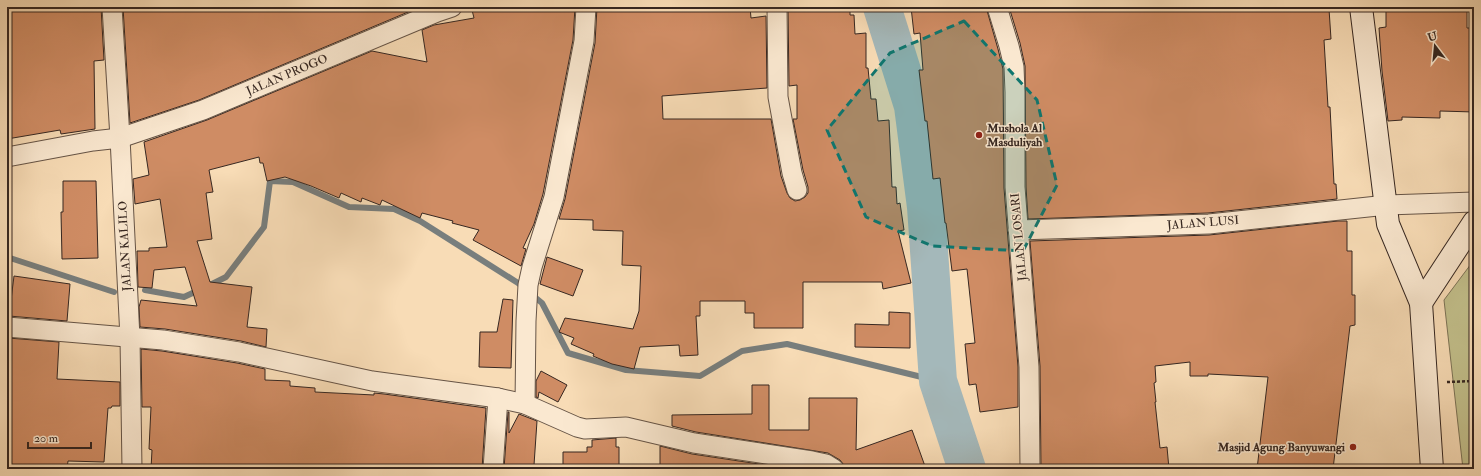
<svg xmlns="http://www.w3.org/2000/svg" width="1481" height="476" font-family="'IM FELL Double Pica',serif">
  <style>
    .green { fill: #c2bf8b; stroke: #7c7356 }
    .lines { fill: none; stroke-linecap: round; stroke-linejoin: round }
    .stream { stroke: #787e7d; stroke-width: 6 }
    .river { stroke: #a4b8ba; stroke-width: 38 }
    .building { fill: #cf8c64; stroke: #362721 }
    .minor-casing { stroke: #665446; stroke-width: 21 }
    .secondary-casing { stroke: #362721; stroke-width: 24 }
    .path { stroke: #362721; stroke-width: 2.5; stroke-dasharray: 3 2; stroke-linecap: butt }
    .minor { stroke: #fae8d0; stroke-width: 19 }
    .secondary { stroke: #fae8d0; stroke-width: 22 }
    .marked { fill: #0f766e; fill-opacity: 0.2; stroke: #0f766e; stroke-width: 3; stroke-dasharray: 8 5; stroke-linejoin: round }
    .poi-dot { fill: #8f2418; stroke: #fae8d0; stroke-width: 1.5 }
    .labels { text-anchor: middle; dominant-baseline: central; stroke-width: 3; stroke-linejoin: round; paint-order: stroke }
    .street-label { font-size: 12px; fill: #362721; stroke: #fae8d0 }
    .poi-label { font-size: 12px; font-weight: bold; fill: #362721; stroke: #fae8d0; text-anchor: start }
  </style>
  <rect width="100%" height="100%" fill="#f8dcb6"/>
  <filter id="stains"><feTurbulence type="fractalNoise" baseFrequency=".005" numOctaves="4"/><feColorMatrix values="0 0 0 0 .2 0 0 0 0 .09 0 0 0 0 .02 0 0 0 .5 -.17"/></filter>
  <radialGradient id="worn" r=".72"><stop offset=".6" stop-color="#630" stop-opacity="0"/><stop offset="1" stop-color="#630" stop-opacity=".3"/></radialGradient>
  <path class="green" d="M1474,260v209h-11l-19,-169z"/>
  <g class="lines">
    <g class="stream">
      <path d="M7,257l107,35"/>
      <path d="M208,286l18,-9 38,-50 6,-46 23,1 56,25 45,2 26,12 98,62 6,5"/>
      <path d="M145,290l39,7 15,-7"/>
      <path d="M531,294l11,9 26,50 58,17 74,6 42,-25 45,-7 151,37"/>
    </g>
    <path class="river" d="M882,7l31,99 13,101 12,174 29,88"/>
  </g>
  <g class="building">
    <path d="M7,7h94l3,53 -10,1 1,68 -34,5 -1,-4 -53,9z"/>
    <path d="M123,7h297l-221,93 -69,23z"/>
    <path d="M489,7h86l-2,33 -30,154 -9,30 -11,24 3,1 -5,17 -48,-26 6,-10 -27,-7 1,-2 -31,-8 -2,5 -38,-18 -2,5 -18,-7 -1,4 -20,-9 -2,5 -28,-12 -26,-9 -18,4 -4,-18h-3l-1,-6 -50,13 4,22 -7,1 6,46 -15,2 13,41 42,5 -5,40 20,2 -1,18 -25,-6 -76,-12 -25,-2 -1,-20 2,-7 56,6 -12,-39 -31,3 -2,18 -14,-1 -1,-36h12v-3l18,-1 -7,-48 -25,5 -2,-25 16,-4 -5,-33 63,-22 165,-69 55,11 -5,-32 12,-5 40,-7 -2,-8z"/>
    <path d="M597,7h153l1,11 15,-2 1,72 -105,8 1,23h108l10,57 6,17 3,5 5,3 5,-1 5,-3 3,-4v-6l-5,-17 -10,-51h4v-34l-8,1 -1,-79h62v8h4l1,19 11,-1v35h2l3,31h5l2,22 11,-1 3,67h4l1,17 3,-1 4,27 -6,1 13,52 -28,6 -1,-7h-79v46h-49v-15h-9v-12h-45v15h-4l2,39 -18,1 -1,-11 -39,2 -6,22 -22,-5 -19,-8 1,-2 -23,-10 3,-6 -15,-6 6,-14 68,11 6,-18 2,-45 -19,-1 1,-34 -30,-1v-10l-34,-1 6,-20 30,-156z"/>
    <path d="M911,7h75l12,42 5,20 1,119 14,179v40l-38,5 -4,-28 -7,1 -4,-41 10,-1 -8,-74 -15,2 -6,-48h-1l-5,-45 -7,1 -6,-58h-2l-6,-51h4l-3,-37 -6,1z"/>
    <path d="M1009,7h306v3l14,-1 2,30 -7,1 4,67h2l4,77h2l1,15 -129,14 -180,6 -2,-32 -1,-121 -5,-23z"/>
    <path d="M1386,7h81v21h7v84l-34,-1v7l-38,-1v3l-14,1 -6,-50 -3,-43 7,-1z"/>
    <path d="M63,181h33l2,77 -36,1 -1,-47h2z"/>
    <path d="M1338,221h9v30h5v44h3v30l-5,1 -17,143h-76l11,-92 -60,-3v2h-18v-14l-35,4 1,16 -2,1 2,19h-1l5,46 7,-1 2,22h-128l-1,-103 -10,-125 179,-6z"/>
    <path d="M547,257l36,13 -10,26 -33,-12z"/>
    <path d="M14,276l56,8 -3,37 -58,-5z"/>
    <path d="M503,299l10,1 -2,68 -32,-1 1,-35h17z"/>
    <path d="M889,312l21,1v35l-55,-1v-23l34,1z"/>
    <path d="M8,338l51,4 -2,37 63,3v24h-8l-1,2h-3l-4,54 -36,-1 -1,8h-60z"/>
    <path d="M141,349l21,2 75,12 28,6v11l25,1v5l25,2v4l59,3v-2l10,1 102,14 -4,61h-331l1,-19 -3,-1 2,-42h-9z"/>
    <path d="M541,371l26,14 -9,17 -19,-10 -1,6 -2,-1v-16z"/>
    <path d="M752,385h17v45h40v-32h48l-1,52 56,-20 14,39h-81l-2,-5 -3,-4 -12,-7 -132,-21 -24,-6v-11l80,-1z"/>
    <path d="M508,412h1v21l10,-19 18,7 -3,44h-2l-1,4h-27z"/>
    <path d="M616,438v9h3v22h-56v-17h24v-5h5v-7z"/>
    <path d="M660,446l32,8 100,15 -132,-2z"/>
  </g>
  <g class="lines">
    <g class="minor-casing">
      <g id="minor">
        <path d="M112,7l8,131 10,200 2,131"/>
        <path d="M777,7l1,90 14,76 5,17"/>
        <path d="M997,7l12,39 5,21 1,25v95l14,180 1,102"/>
        <path d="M7,157l86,-16 27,-3 83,-28 234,-98 15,-5"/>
        <path d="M1018,230l191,-6 178,-19 87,-3"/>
        <path d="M7,327l156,13 76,12 133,29 126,17 27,6 52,23 8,2 41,-2 68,16 118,18 14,3 8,5"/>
        <path d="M525,404l1,-83 2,-36 4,-18 22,-70 30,-156 2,-34"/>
        <path d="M493,469l5,-71"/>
      </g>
    </g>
    <g class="secondary-casing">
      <g id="secondary">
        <path d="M1361,7l27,217 33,79 11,166"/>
        <path d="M1421,303l53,-81"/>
      </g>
    </g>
    <path class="path" d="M1447,382l27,-1"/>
    <use href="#minor" class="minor"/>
    <use href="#secondary" class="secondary"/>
  </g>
  <path class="marked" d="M964,21l73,79 20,85 -34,66 -91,-5 -66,-29 -39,-87 63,-77z"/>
  <g class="poi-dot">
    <circle cx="979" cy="135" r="4"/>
    <circle cx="1353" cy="447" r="4"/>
  </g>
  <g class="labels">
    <g class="street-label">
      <text transform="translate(287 75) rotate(-23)">JALAN PROGO</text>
      <text transform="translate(1203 223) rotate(-4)">JALAN LUSI</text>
      <text transform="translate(1019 237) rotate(-95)">JALAN LOSARI</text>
      <text transform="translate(125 246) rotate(-93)">JALAN KALILO</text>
    </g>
    <g class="poi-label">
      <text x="987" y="128">Mushola Al<tspan x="987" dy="14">Masduliyah</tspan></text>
      <text x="1345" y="447" text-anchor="end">Masjid Agung Banyuwangi</text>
    </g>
  </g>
  <rect width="1481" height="476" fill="none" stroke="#f8dcb6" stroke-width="24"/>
  <rect x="8" y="8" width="1465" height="460" fill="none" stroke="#362721" stroke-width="2"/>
  <rect x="12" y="12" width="1457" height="452" fill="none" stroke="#362721"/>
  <g transform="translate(1435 46) rotate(344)" stroke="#fae8d0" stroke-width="3" paint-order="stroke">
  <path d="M0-3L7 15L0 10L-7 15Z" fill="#362721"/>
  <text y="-6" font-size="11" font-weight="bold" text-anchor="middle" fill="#362721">U</text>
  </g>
  <path d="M28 442v6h63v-6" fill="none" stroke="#362721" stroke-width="2"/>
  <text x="34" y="442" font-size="12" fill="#362721" stroke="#fae8d0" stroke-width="3" paint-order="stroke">20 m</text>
  <rect width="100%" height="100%" filter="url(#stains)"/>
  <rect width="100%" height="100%" fill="url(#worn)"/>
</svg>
